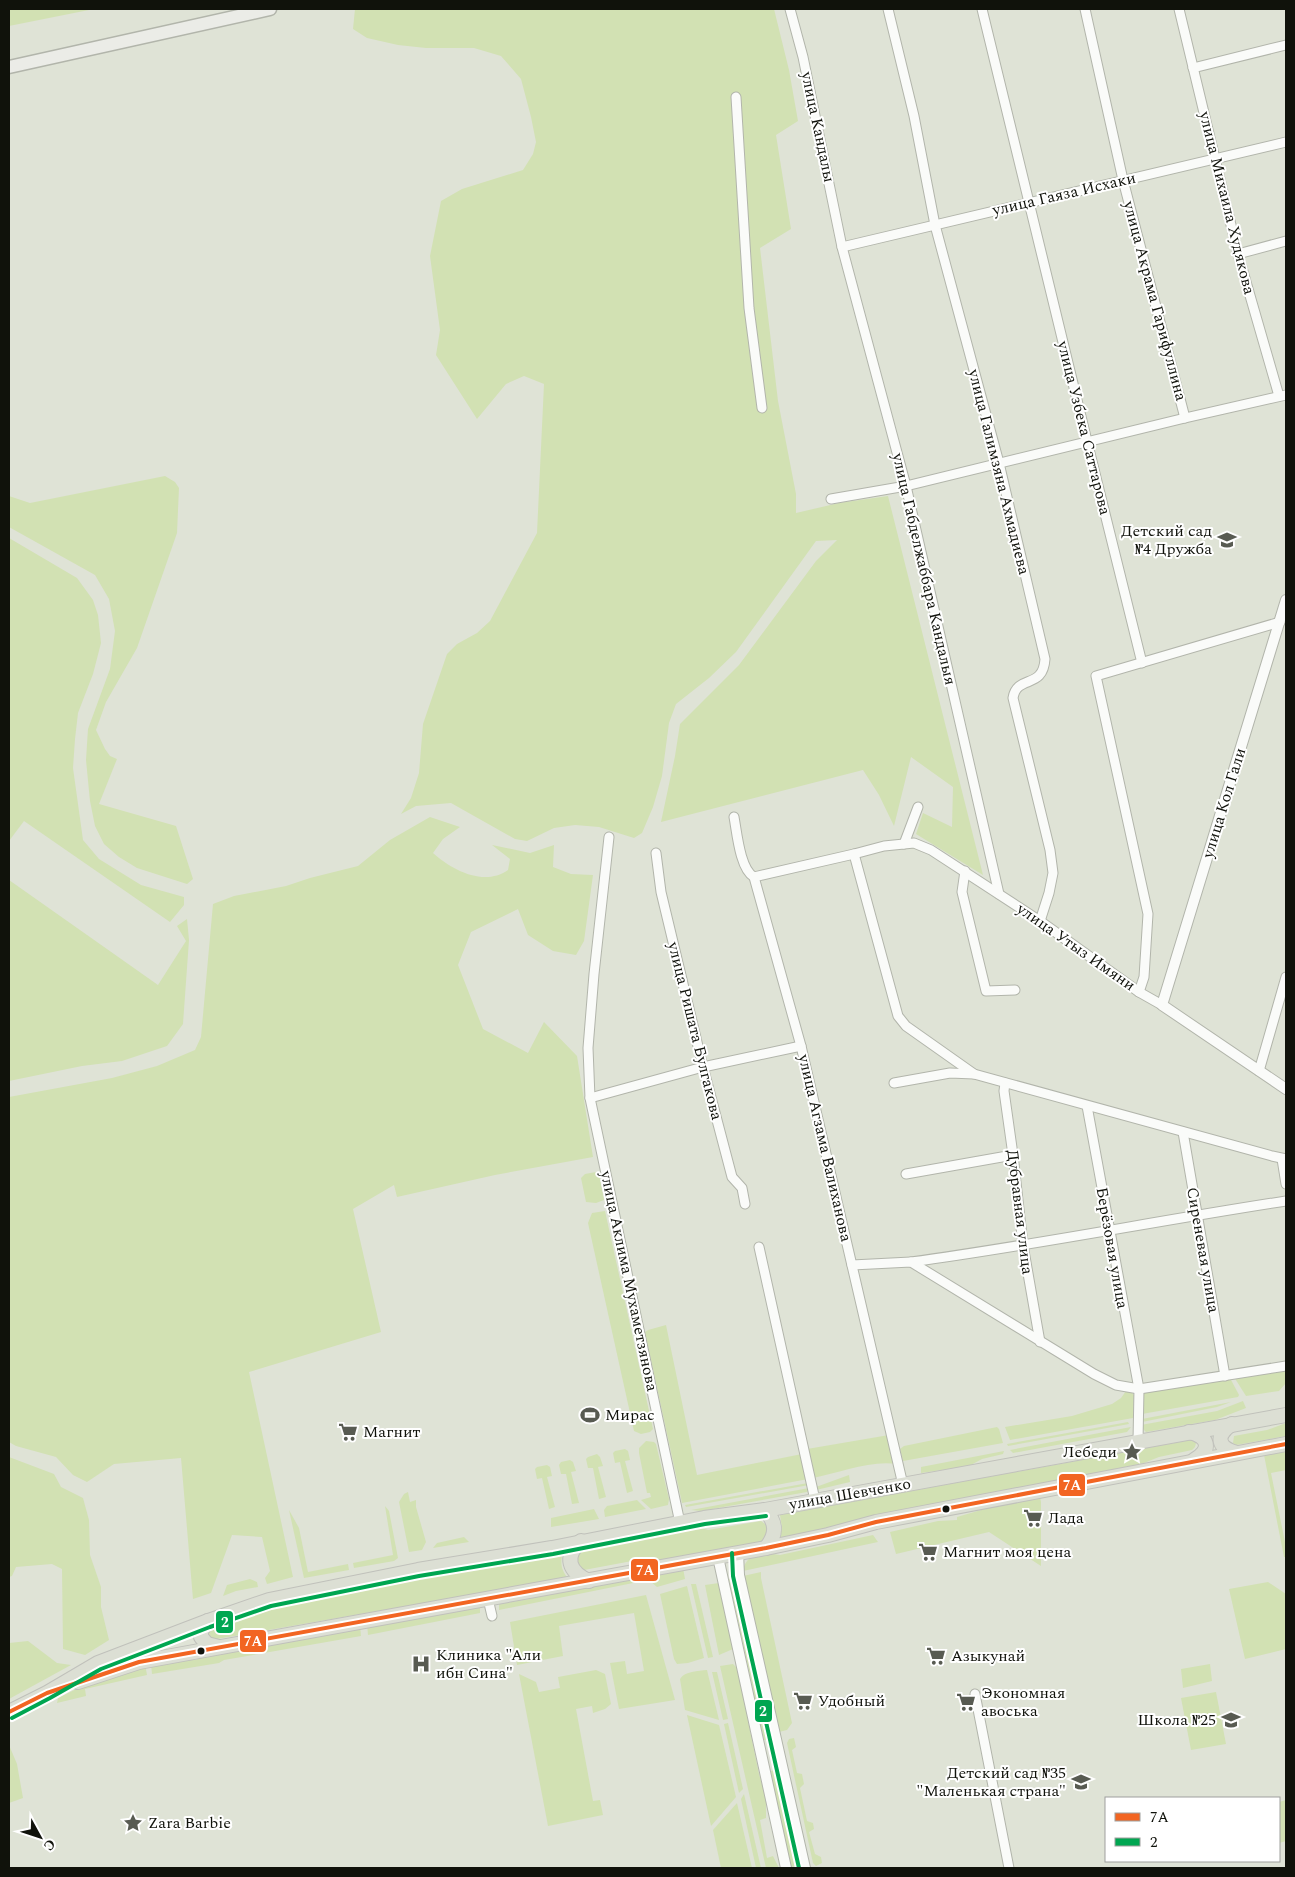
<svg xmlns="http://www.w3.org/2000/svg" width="1295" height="1877" font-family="Spectral,serif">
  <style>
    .green { fill: #d2e1b3 }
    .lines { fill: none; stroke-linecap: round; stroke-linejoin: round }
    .minor-casing { stroke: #b2b5ab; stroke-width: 11 }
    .tertiary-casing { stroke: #b2b5ab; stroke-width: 12 }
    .secondary-casing { stroke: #b2b5ab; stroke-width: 15 }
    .primary-casing { stroke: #c0c1bb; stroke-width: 16 }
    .minor { stroke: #fafbf9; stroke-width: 9 }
    .tertiary { stroke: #fafbf9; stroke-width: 10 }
    .secondary { stroke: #ebece7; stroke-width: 12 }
    .primary { stroke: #dcdfd4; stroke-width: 14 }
    .bus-1-casing { stroke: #fff; stroke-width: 8 }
    .bus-2-casing { stroke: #fff; stroke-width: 8 }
    .bus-1 { stroke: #f26522; stroke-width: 4 }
    .bus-2 { stroke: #00a651; stroke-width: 4 }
    .bus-dot { fill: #10120b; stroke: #fff; stroke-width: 2 }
    .labels { text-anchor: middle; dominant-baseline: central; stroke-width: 4; stroke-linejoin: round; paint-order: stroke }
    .street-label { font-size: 16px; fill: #10120b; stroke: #fff }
    .poi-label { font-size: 16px; fill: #10120b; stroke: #fff; text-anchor: start }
    .line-badge { stroke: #fff; stroke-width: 2 }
    .badge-label { font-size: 14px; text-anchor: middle; font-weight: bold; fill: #fff }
  </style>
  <rect width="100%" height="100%" fill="#dfe3d6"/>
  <g class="green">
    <path d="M9,9h85l-85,17z"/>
    <path d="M355,9h419l15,61 9,51 -22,14 15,94 -31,19 18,153 18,93v19l43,-10 49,-7 95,379 -67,-41 7,-21 29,14 1,-40 -42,-30 -17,69 -15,-31 -16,-25 -202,52 14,-66 5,-32 59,-59 77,-104 21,-21 -21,1 -80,111 -27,26 -33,26 -7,19 -7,53 -9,31 -11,26 -8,5 -35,-11 -24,-2 -21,3 -27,13 -12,-2 -64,-36 -35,3 -15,8 10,-16 8,-25 4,-49 24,-70 10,-10 20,-11 13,-12 47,-88 7,-149 -20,-8 -18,8 -29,35 -41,-64 4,-25 -10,-74 11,-55 21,-12 61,-19 10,-16 3,-12 -5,-25 -10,-38 -20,-23 -27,-8h-48l-28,-3 -31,-7 -14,-9z"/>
    <path d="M165,476l10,6 4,6 -2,45 -40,115 -31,54 -10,28 9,19 5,7 7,3 -18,45 77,22 17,53 -6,5 -50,-16 -18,-11 -15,-13 -9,-18 -5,-25 -4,-41 2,-31 22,-60 5,-38 -6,-32 -14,-24 -86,-48v-31l21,7z"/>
    <path d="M9,538l68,40 16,22 5,15 3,28 -8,31 -15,39 -3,26 -2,29 10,72 16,19 42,26 43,12v8l-14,17 -146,-101 -15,20z"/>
    <path d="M430,817l30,10 -17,12 -10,14c19,17 51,34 75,17l2,-11 -18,-14 38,8 24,-8 -1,22 18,7 22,1 -9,66 -8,14 -23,-4 -25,-16 -10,-26 -47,23 -13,33 25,64 45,24 16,-31 33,34 16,101 -98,18 -98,22 -3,-12 -41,24 28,123 -132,40 44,205 -26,7 -2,-6 5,-7 -8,-34 -30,-2 -21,58 -18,6 -12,-141 -67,6 -27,18 -14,-7 -17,-18 -40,-11 -7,-4v-345l103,-19 45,-12 38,-16 6,-13 12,-133 21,-8 52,-10 24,-8 48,-12 32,-26z"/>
    <path d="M9,880l149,105 28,-44 -9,-15 10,-7 2,21 -6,84 -16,22 -45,15 -40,5 -73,15z"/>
    <path d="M596,1172l3,2 5,26 -8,3 -10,-1 -5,-24 4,-4z"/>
    <path d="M605,1211l48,218 -3,3 -9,2 -7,-3 -46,-208 4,-10z"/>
    <path d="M666,1325l31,150 105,-21 6,25 -126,24 -37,-171 3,-2z"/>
    <path d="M1286,1368v15l-7,8 -33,5 -12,-19z"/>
    <path d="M1230,1378l9,17 -1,2 -96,17v-19l4,-4z"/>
    <path d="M1126,1391h4l4,4 -1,23 -123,22 -5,-13 67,-11 40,-12 9,-6z"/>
    <path d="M1243,1401l3,7 -31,12 -69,12 -4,-4 -1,-3 76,-14z"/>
    <path d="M1231,1402l-14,5 -75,15v-3z"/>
    <path d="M1128,1422l1,2 -121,22 -1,-2z"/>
    <path d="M1286,1423v13l-50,9 -3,-2 1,-7 33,-6z"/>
    <path d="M997,1427l2,2 4,14 -100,18 -3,-12 4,-3z"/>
    <path d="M1131,1427l-4,5 -114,21 -3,-3z"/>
    <path d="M889,1435l8,29c-27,-4 -58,9 -84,14l-6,-29z"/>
    <path d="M1191,1440l5,3 -1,4 -3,3 -33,7 -15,6 -365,76 3,-11 -2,-13z"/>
    <path d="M646,1441l8,1 2,2 13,55 -1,6 -17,4 -10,-9 10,-3 -1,-4h-3l-8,-40v-5z"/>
    <path d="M625,1449l3,2 2,9 -5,1 8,30 -6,2 -7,-31 -5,1 -2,-10 2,-2z"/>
    <path d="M1004,1451l-1,3 -21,5 -13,7 -48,7v-6z"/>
    <path d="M1284,1451l2,4v15l-15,3 15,74v10h-2l-20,-102z"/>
    <path d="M597,1454l3,3 3,9 -5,1 8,30 -7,2 -6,-31h-5l-2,-9 2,-2z"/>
    <path d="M9,1457l45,17 7,13 22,11 6,22 1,35 11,32v20l8,33 -24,15 -22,-6 -1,-80 -10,-5 -36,3 -4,9 -3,1z"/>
    <path d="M570,1460l3,2 3,9 -5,1 8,31 -7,1 -6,-30h-5l-2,-9 2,-3z"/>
    <path d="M547,1465l3,2 2,9 -5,1 8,30 -6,2 -7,-31 -5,1 -2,-10 2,-2z"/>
    <path d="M849,1475l1,7 -34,8v-3z"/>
    <path d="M808,1483l1,2 -123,22 -1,-2z"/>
    <path d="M809,1488l-2,4 -106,19 -10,-1z"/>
    <path d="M408,1492l2,10 6,-2v7l10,35 -4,8 -13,2 -10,-50 5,-8z"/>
    <path d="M1033,1495l7,2 1,5v64l-52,-34 -93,22 -6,-22 48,-11 19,-1v-3z"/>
    <path d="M637,1500l9,9 -41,8 -1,-7 3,-4z"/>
    <path d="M385,1506l4,5 9,47 -4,3 -40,7 -1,-5 40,-8z"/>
    <path d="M594,1509l5,10 -48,8v-9z"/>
    <path d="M289,1510l10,18 9,44 40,-8 1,6 -45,8z"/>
    <path d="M761,1521l7,5v8l-4,8 -103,19 -13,-3 -64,12 -7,-6 -1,-9 5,-6 117,-22 10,3z"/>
    <path d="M873,1535l5,7 -135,29c3,-19 22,-19 37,-16z"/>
    <path d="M464,1537l5,5 -36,6 4,-5z"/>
    <path d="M563,1552c-3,11 -2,18 5,26l-357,62 -4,-7 54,-25z"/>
    <path d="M683,1568l2,11 -28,8 -7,-6h-7l-144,29v-6l31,-5 13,-6z"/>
    <path d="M761,1572v6l31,145 -5,7 -8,2 -36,-156z"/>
    <path d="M735,1578l35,158v3l-4,1h-2l-35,-161z"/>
    <path d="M250,1579l7,3 1,5 -22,4 -13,5 4,-11z"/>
    <path d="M1268,1582l18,12v55l-41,10 -16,-70z"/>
    <path d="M719,1583l14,66 -14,6 -14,-70z"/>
    <path d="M691,1584h5l17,73 -5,1z"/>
    <path d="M687,1586l17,72 -16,5 -11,1 -3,-5 -14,-65z"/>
    <path d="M646,1595l29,105 -56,9 -9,-46 15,-2 2,13 17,-3 -10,-58 -75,13 4,30 -46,9 -7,-43z"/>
    <path d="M480,1607v6l-112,22 -1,-11 67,-13 11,3z"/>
    <path d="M360,1625l1,11 -137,24 -5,3 -67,11 -1,-10 35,-8 9,4 19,-6z"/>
    <path d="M28,1641l29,22 14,2 -62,34v-56z"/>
    <path d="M145,1664l2,11 -62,14 1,7 -29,7 1,-5 47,-23z"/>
    <path d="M733,1664l4,4 22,106 7,25v19l-6,2 7,38 6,-2 6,12h-13l-46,-202z"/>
    <path d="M1210,1664l2,17 -29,7 -2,-19z"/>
    <path d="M596,1670l9,4 6,30 -6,5 -12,4 -1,-7 -16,3 17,92 7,-1 3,15 -55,11 -29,-152 17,8 3,10 21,-4 -2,-11z"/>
    <path d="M707,1670l12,50 -34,-10 -5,-31c5,-8 18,-8 27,-9z"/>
    <path d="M712,1672h5l11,47 -5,1z"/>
    <path d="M1216,1692l10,52 -35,6 -10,-52z"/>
    <path d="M687,1715l32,10 17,72 -25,29z"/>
    <path d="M728,1723l15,66 -4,4 -15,-69z"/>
    <path d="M794,1738l2,9 -4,3 5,23 5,1 2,10 -4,4 7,33 6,2 1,6 -5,3 6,22 6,3 1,6 -6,3 -3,-3 -26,-120 2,-4z"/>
    <path d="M9,1745l8,19 6,34 -14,5z"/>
    <path d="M778,1770l20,96 -7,1 -21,-96z"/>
    <path d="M744,1794l17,74h-5l-15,-69z"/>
    <path d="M1286,1800v41l-7,2v-41z"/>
    <path d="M737,1803l15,65h-31l-8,-38z"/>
  </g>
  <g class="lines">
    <g class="minor-casing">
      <g id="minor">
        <path d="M790,9l13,48 39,190 64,239 93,408"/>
        <path d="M888,9l26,107 21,109 64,238 46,196c-2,31 -28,15 -32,39l37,152 3,23 -4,20 -9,28"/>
        <path d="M982,9l105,432 55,222"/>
        <path d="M1085,9l38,171 62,238"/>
        <path d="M1179,9l59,245 41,142"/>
        <path d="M1193,68l93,-23"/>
        <path d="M736,97l13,211 13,100"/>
        <path d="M842,247l444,-105"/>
        <path d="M1238,254l48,-13"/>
        <path d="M831,499l75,-13 279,-68 101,-23"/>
        <path d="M734,817c3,16 6,52 20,60l47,169 102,439"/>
        <path d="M609,837l-15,137 -6,74 2,50 90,425"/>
        <path d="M904,844l14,-37"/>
        <path d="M656,853l5,39 42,175 29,110 10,11 3,16"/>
        <path d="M854,854l30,-8 30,-3 17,7 109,71 99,71 23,13"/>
        <path d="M965,871l-3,21 24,99 29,-1"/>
        <path d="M754,877l100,-23 44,162 8,10 68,48"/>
        <path d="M1139,992l5,-15 4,-63 -52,-238 184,-54"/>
        <path d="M1259,1071l27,-94"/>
        <path d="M894,1083l56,-10 24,1 298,82 14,3"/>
        <path d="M1005,1083l-1,8 9,64 10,90 17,97"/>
        <path d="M590,1098l113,-31 98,-21"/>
        <path d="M1087,1106l52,283 -1,52"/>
        <path d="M1183,1132l42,244"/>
        <path d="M1282,1159l4,25"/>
        <path d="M906,1174l107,-19"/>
        <path d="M759,1247l56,253"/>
        <path d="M911,1262c125,-17 250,-42 375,-61"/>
        <path d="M852,1265l59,-3 183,112 22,11 23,4 147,-23"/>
        <path d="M488,1599l4,17"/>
        <path d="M975,1694l34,174"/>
      </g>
    </g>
    <g class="tertiary-casing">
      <g id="tertiary">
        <path d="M1286,600l-124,405 124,84"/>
        <path d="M738,1553l1,22 66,293"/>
        <path d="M718,1557l68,311"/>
      </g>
    </g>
    <g class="secondary-casing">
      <path id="secondary" d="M9,67l261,-58"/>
    </g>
    <g class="primary-casing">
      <g id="primary">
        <path d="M1232,1424c-17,11 -15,24 5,29"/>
        <path d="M1189,1432c20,4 23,18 5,28"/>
        <path d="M765,1510c12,13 12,24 1,38"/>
        <path d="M581,1541c-18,16 -12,31 8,40"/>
        <path d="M208,1621l-7,10v6l6,7 12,3"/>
        <path d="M78,1682l61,-20 627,-114 62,-13 48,-13 410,-78"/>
        <path d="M9,1712l38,-19 51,-30 110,-42 61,-21 149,-30 134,-22 152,-30 61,-8 521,-95"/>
      </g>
    </g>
    <use href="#minor" class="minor"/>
    <use href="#tertiary" class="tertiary"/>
    <use href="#secondary" class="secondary"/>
    <use href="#primary" class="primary"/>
    <g class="bus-1-casing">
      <path id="bus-1" d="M9,1712l38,-19 92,-31 627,-114 62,-13 48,-13 410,-78"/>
    </g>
    <g class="bus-2-casing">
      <g id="bus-2">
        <path d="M732,1553l1,23 66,292"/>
        <path d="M12,1718l38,-20 51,-29 109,-42 61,-21 148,-30 134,-22 152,-30 61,-8"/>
      </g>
    </g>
    <use href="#bus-1" class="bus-1"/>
    <use href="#bus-2" class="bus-2"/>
  </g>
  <defs>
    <g id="school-bare" transform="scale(1.5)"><path d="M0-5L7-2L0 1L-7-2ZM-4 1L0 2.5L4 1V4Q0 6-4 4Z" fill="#585b52" stroke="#fff" stroke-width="2.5" paint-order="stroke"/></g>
    <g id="stadium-bare" transform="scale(1.5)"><path d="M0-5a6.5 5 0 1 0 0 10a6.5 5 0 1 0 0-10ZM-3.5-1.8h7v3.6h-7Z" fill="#585b52" stroke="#fff" stroke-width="2.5" paint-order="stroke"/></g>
    <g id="supermarket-bare" transform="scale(1.5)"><path d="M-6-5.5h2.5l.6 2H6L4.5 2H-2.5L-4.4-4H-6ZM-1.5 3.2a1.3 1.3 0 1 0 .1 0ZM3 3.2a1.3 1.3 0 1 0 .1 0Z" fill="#585b52" stroke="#fff" stroke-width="2.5" paint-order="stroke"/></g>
    <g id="sight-bare" transform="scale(1.5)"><path d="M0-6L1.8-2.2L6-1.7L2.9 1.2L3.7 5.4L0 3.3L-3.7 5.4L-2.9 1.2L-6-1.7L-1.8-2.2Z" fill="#585b52" stroke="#fff" stroke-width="2.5" paint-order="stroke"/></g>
    <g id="hospital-bare" transform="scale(1.5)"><path d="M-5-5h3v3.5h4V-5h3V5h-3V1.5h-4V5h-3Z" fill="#585b52" stroke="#fff" stroke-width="2.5" paint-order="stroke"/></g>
  </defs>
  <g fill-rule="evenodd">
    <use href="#school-bare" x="1227" y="540"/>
    <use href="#stadium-bare" x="590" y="1415"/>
    <use href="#supermarket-bare" x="348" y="1432"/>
    <use href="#sight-bare" x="1132" y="1452"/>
    <use href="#supermarket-bare" x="1033" y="1518"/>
    <use href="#supermarket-bare" x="928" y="1552"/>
    <use href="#supermarket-bare" x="936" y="1656"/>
    <use href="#hospital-bare" x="421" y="1664"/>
    <use href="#supermarket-bare" x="803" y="1701"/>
    <use href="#supermarket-bare" x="966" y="1702"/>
    <use href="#school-bare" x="1231" y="1720"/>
    <use href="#school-bare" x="1081" y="1782"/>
    <use href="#sight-bare" x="133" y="1823"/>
  </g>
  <g class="bus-dot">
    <circle cx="946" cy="1509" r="4.5"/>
    <circle cx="201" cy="1651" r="4.5"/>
  </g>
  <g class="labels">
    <g class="street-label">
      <text transform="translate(818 127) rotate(78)">улица Кандалы</text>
      <text transform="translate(1064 194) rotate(-13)">улица Гаяза Исхаки</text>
      <text transform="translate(1227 203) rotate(76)">улица Михаила Худякова</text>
      <text transform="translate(1155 301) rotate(75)">улица Акрама Гарифуллина</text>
      <text transform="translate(1084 428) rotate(76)">улица Узбека Саттарова</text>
      <text transform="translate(999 472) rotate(76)">улица Галимзяна Ахмадиева</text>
      <text transform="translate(924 569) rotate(77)">улица Габделжаббара Кандалыя</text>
      <text transform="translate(1224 803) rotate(-73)">улица Кол Гали</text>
      <text transform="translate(1076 947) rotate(35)">улица Утыз Имяни</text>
      <text transform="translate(695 1031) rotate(76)">улица Ришата Булгакова</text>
      <text transform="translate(825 1148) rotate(77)">улица Агзама Валиханова</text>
      <text transform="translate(1020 1212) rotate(83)">Дубравная улица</text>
      <text transform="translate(1112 1248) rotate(80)">Берёзовая улица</text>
      <text transform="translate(1203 1250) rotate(80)">Сиреневая улица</text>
      <text transform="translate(629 1281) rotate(78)">улица Аклима Мухаметзянова</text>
      <text transform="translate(850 1494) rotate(-10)">улица Шевченко</text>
    </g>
    <g class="poi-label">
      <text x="1212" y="531" text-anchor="end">Детский сад<tspan x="1212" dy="18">№4 Дружба</tspan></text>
      <text x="605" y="1415">Мирас</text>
      <text x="363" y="1432">Магнит</text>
      <text x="1117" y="1452" text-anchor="end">Лебеди</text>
      <text x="1048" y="1518">Лада</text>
      <text x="943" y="1552">Магнит моя цена</text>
      <text x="436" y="1655">Клиника "Али<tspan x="436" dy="18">ибн Сина"</tspan></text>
      <text x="951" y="1656">Азыкунай</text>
      <text x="981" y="1693">Экономная<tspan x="981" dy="18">авоська</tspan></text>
      <text x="818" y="1701">Удобный</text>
      <text x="1216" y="1720" text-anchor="end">Школа №25</text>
      <text x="1066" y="1773" text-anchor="end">Детский сад №35<tspan x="1066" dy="18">"Маленькая страна"</tspan></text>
      <text x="148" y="1823">Zara Barbie</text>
    </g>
  </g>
  <g class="line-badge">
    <rect x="1058" y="1473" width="28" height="24" rx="5" fill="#f26522"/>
    <rect x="630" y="1558" width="29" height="24" rx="5" fill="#f26522"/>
    <rect x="215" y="1610" width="19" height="24" rx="5" fill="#00a651"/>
    <rect x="239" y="1629" width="28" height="24" rx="5" fill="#f26522"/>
    <rect x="754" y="1699" width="19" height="24" rx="5" fill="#00a651"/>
  </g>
  <g class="badge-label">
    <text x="1072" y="1490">7А</text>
    <text x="645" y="1575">7А</text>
    <text x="225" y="1627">2</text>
    <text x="253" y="1646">7А</text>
    <text x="763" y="1716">2</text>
  </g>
  <rect width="1295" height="1877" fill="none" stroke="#10120b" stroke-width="20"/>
  <rect x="1105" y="1797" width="175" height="65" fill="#ffffff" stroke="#9fa09d"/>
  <rect x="1115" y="1813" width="25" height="8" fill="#f26522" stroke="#9fa09d"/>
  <text x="1150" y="1822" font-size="15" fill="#10120b">7А</text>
  <rect x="1115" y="1838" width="25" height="8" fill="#00a651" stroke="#9fa09d"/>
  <text x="1150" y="1847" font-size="15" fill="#10120b">2</text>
  <g transform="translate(40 1837) rotate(130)" stroke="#ffffff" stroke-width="4" paint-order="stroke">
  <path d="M0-4L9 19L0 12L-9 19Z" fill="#10120b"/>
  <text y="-8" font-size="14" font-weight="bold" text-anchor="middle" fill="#10120b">С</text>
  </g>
</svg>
